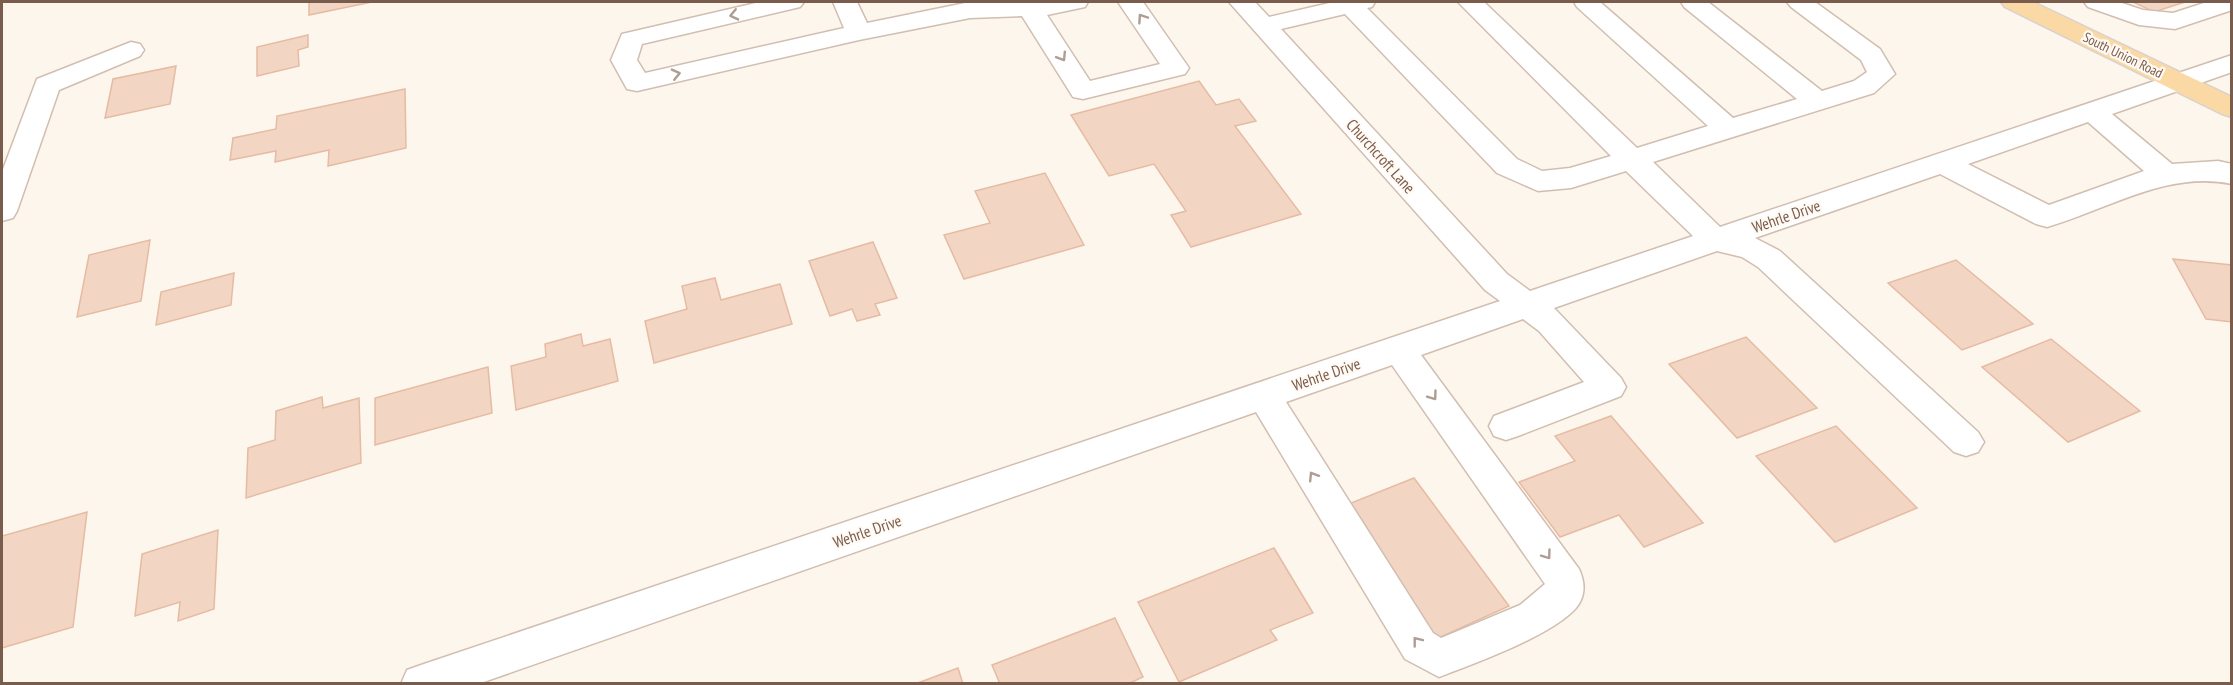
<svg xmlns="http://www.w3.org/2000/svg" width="2233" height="685" font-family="'PT Sans Narrow',sans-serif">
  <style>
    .building { fill: #f3d5c3; stroke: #e6bba3; stroke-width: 1.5 }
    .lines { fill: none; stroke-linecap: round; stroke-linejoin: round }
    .minor-casing { stroke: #d1beb0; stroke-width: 3 }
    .major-casing { stroke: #dad1cd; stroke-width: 3 }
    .minor { fill: #fff; fill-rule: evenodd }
    .major { fill: #fbd9a5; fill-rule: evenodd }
    .oneway { stroke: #af9d94 }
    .labels { text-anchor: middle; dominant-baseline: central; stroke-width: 4.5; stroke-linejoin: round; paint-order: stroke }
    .far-street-label { font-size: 14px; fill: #7a5c4d; stroke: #fffaf3 }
    .street-label { font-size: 16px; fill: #7a5c4d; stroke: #fffaf3 }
  </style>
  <rect width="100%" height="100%" fill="#fdf6ec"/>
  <g class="building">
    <path d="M309,2h63l-63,13z"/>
    <path d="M2133,2h52l-31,10z"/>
    <path d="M308,35v12l-10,3 1,16 -42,10v-29z"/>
    <path d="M176,66l-6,38 -65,14 8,-39z"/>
    <path d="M1199,81l17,24 23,-6 17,22 -21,5 66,88 -110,33 -20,-32 15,-4 -32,-47 -45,12 -38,-61z"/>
    <path d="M405,89l1,59 -78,18 1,-16 -54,12 1,-11 -46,9 3,-22 43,-9 1,-13z"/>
    <path d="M1045,173l39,72 -120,34 -20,-44 46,-12 -15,-32z"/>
    <path d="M150,240l-9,61 -64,16 12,-62z"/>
    <path d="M873,242l24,56 -22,6 5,11 -23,6 -5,-12 -22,7 -21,-55z"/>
    <path d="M2173,259l59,6v57l-26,-3z"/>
    <path d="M1956,260l77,64 -71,26 -74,-67z"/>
    <path d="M234,273l-3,32 -75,20 5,-33z"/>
    <path d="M715,278l6,22 59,-16 12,40 -138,39 -9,-42 42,-12 -5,-23z"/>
    <path d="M581,334l2,12 27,-7 8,42 -102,29 -5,-44 35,-9 -1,-13z"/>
    <path d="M1746,337l71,71 -80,30 -68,-74z"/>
    <path d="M2051,339l89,72 -72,31 -86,-75z"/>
    <path d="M488,367l4,46 -117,32v-47z"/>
    <path d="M322,397l1,11 36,-10 2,65 -115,35 2,-50 27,-8 1,-29z"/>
    <path d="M1611,416l92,107 -59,24 -25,-32 -59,22 -41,-55 56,-21 -20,-25z"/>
    <path d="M1836,426l81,82 -82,34 -79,-86z"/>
    <path d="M1414,478l95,128 -77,35 -91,-134z"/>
    <path d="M87,512l-14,115 -71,21v-112z"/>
    <path d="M218,530l-4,79 -36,12 2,-19 -45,14 7,-62z"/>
    <path d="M1274,548l39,65 -43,17 7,10 -98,42 -41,-80z"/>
    <path d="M1115,618l28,59 -15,7h-128l-8,-19z"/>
    <path d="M958,668l5,16h-48z"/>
  </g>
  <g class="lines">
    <g class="minor-casing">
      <g id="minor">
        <path d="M760,2h44l-4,5 -158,37 -5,16 8,13 199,-45 -11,-26h24l10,21 103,-21h118l-3,5 -38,8 43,66 70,-17 -42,-62h25l46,66 -4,6 -102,25 -10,-2 -51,-81 -52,2 -111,22 -222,51 -10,-2 -16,-29 11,-26z"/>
        <path d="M1229,2h26l14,15 65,-15h41l-3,5 -5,1 150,151 25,12 28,-3 41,-12 -153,-154h26l153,146 71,-22 -131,-119 -3,-5h26l133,116 64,-19 -113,-92 -3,-5h27l114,89 32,-10 13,-9 -6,-12 -70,-53 -4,-5h28l65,47 15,25 -21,19 -221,69 67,65 512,-172v17l-120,42 60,50 46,-3 14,3v20c-65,-14 -125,26 -185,43l-11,-3 -96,-50 -185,64 25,13 198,181 6,10 -6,10 -12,4 -12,-4 -196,-185 -16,-10 -25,-6 -163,57 67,70 5,9 -5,9 -103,40 -12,4 -12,-4 -5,-10 5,-10 90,-34 -45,-51 -16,-12 -102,36 158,214c6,13 7,27 -3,39 -25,28 -101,55 -137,69l-34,-18 -149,-247 -778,272h-77l6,-14 14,-5 1079,-364 -15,-11zM1345,14l152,159 41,18 33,-3 55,-17 67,65 -163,55 -23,-17 -226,-245zM2088,122l56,49 -95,34 -81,-41zM1392,365l153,219 -25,21 -79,33 -8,-5 -147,-231z"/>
        <path d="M2084,2h35l24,8 30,3 34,-11h25v8l-57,19 -36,-4 -51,-18z"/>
        <path d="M131,42l9,2 4,6 -4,6 -81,34 -42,121 -4,7 -11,3v-49l35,-93z"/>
      </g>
    </g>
    <g class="major-casing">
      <path id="major" d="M2001,2h32l199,95v20l-10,-3 -217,-107z"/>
    </g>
    <use href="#minor" class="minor"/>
    <use href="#major" class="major"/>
  </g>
  <defs><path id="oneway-chevron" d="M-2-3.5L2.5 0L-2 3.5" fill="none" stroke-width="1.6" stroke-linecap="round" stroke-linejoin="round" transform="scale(1.5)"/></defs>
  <g class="oneway">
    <use href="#oneway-chevron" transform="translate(734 15) rotate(167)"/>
    <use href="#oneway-chevron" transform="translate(1142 18) rotate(-124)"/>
    <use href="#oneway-chevron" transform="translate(1062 57) rotate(58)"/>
    <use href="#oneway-chevron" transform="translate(676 74) rotate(-13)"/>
    <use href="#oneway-chevron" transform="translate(1433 396) rotate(54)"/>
    <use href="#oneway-chevron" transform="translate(1313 476) rotate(-122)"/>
    <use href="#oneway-chevron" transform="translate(1547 555) rotate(54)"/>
    <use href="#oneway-chevron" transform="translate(1417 641) rotate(-128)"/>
  </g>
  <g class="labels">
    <g class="far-street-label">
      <text transform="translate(2123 55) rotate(26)">South Union Road</text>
    </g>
    <g class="street-label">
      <text transform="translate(1381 156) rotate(48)">Churchcroft Lane</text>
      <text transform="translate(1786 216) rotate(-19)">Wehrle Drive</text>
      <text transform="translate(1326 374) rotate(-19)">Wehrle Drive</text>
      <text transform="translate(867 531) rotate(-19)">Wehrle Drive</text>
    </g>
  </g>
  <rect width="2233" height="685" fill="none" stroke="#7a5c4d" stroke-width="6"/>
</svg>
